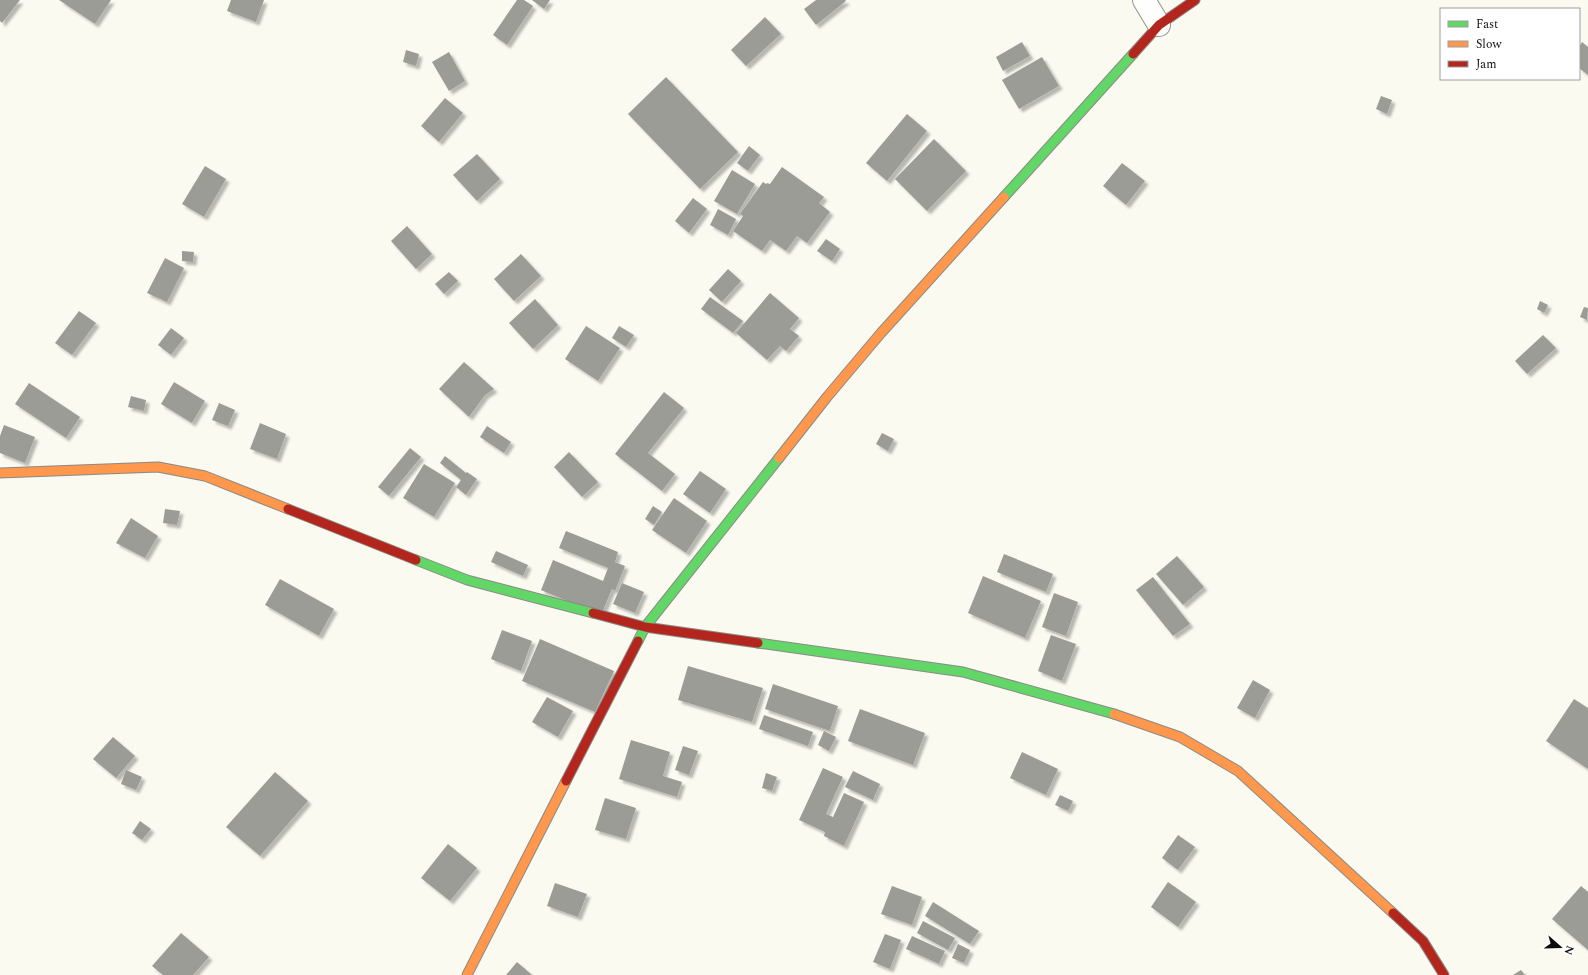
<svg xmlns="http://www.w3.org/2000/svg" width="1588" height="975" font-family="Spectral,serif">
  <style>
    .building { fill: #9c9c97; filter: url(#shadow) }
    .lines { fill: none; stroke-linecap: round; stroke-linejoin: round }
    .street-casing { stroke: #93938f; stroke-width: 24 }
    .fast-casing { stroke: #8a8a86; stroke-width: 11 }
    .slow-casing { stroke: #8a8a86; stroke-width: 11 }
    .jam-casing { stroke: #8a8a86; stroke-width: 11 }
    .street { stroke: #fefefd; stroke-width: 22 }
    .fast { stroke: #63d668; stroke-width: 9 }
    .slow { stroke: #ff974d; stroke-width: 9 }
    .jam { stroke: #b3261e; stroke-width: 9 }
  </style>
  <defs>
    <filter id="shadow"><feDropShadow dx="3.5" dy="3.5" stdDeviation="1" flood-color="#0004"/></filter>
  </defs>
  <rect width="100%" height="100%" fill="#fafaf1"/>
  <g class="building">
    <path d="M0,0h20l-18,23 -2,-2z"/>
    <path d="M59,0h52l-16,24z"/>
    <path d="M231,0h33l-8,22 -29,-11z"/>
    <path d="M517,0h7l9,6 -26,39 -14,-10z"/>
    <path d="M532,0h18l-6,9z"/>
    <path d="M816,0h29l1,1 -30,24 -12,-16z"/>
    <path d="M765,17l16,17 -35,32 -15,-16z"/>
    <path d="M1022,42l8,14 -27,15 -7,-14z"/>
    <path d="M1582,42l6,5v28l-9,-7v-21z"/>
    <path d="M406,50l13,4 -3,12 -13,-4z"/>
    <path d="M449,52l16,29 -16,10 -17,-29z"/>
    <path d="M1042,57l17,29 -40,23 -17,-29z"/>
    <path d="M666,77l72,75 -38,37 -72,-75z"/>
    <path d="M1381,96l11,4 -5,14 -11,-5z"/>
    <path d="M445,98l18,15 -24,29 -18,-16z"/>
    <path d="M907,114l20,17 -40,50 -21,-18z"/>
    <path d="M934,139l32,32 -39,40 -32,-32z"/>
    <path d="M749,146l11,9 -12,16 -11,-8z"/>
    <path d="M477,154l23,25 -23,22 -24,-26z"/>
    <path d="M1122,163l23,18 -19,24 -23,-19z"/>
    <path d="M205,166l21,13 -22,38 -22,-13z"/>
    <path d="M782,167l42,30 -5,6 11,9 -23,31 -10,-7 -11,15 -16,-11 -8,11 -29,-20 10,-15 -3,-2 23,-32 3,2 1,-1 3,1z"/>
    <path d="M732,170l23,14 -18,30 -23,-13z"/>
    <path d="M693,198l14,11 -18,24 -14,-12z"/>
    <path d="M718,209l18,10 -8,16 -18,-10z"/>
    <path d="M407,226l25,28 -16,15 -25,-28z"/>
    <path d="M826,239l14,10 -8,12 -15,-10z"/>
    <path d="M182,251l12,1 -1,10 -11,-1z"/>
    <path d="M521,254l20,22 -27,25 -20,-22z"/>
    <path d="M165,258l19,10 -17,34 -20,-9z"/>
    <path d="M728,269l13,12 -19,21 -13,-12z"/>
    <path d="M449,272l9,9 -14,13 -9,-10z"/>
    <path d="M770,293l29,25 -9,11 9,7 -13,15 -6,-5 -13,14 -31,-27z"/>
    <path d="M710,297l33,24 -10,12 -32,-24z"/>
    <path d="M535,299l23,26 -25,24 -24,-26z"/>
    <path d="M1540,301l8,4 -4,8 -7,-4z"/>
    <path d="M1584,307l4,1 -1,12 -7,-3z"/>
    <path d="M79,311l17,12 -24,32 -17,-12z"/>
    <path d="M586,326l34,22 -22,33 -33,-22z"/>
    <path d="M619,326l15,9 -8,12 -14,-9z"/>
    <path d="M171,328l13,10 -13,17 -13,-10z"/>
    <path d="M1543,335l13,13 -29,26 -12,-13z"/>
    <path d="M464,362l30,27 -9,6 -16,22 -30,-28z"/>
    <path d="M174,382l31,19 -13,22 -31,-19z"/>
    <path d="M29,383l51,34 -14,21 -51,-34z"/>
    <path d="M664,392l20,16 -36,45 27,21 -13,17 -47,-37z"/>
    <path d="M131,396l15,4 -2,11 -16,-4z"/>
    <path d="M219,403l16,7 -7,16 -16,-6z"/>
    <path d="M260,423l26,11 -9,25 -27,-10z"/>
    <path d="M4,425l31,12 -10,26 -25,-10v-17z"/>
    <path d="M487,426l24,16 -7,11 -24,-16z"/>
    <path d="M882,433l12,6 -6,12 -12,-7z"/>
    <path d="M410,448l11,9 -32,39 -11,-9z"/>
    <path d="M569,452l29,30 -16,15 -28,-30z"/>
    <path d="M445,456l21,17 1,-1 10,7 -11,16 -10,-8 5,-7 -21,-17z"/>
    <path d="M424,464l31,19 -21,34 -31,-19z"/>
    <path d="M700,471l26,18 -16,24 -27,-19z"/>
    <path d="M674,498l33,23 -21,32 -34,-23z"/>
    <path d="M653,506l9,6 -8,13 -9,-6z"/>
    <path d="M165,509l15,2 -3,14 -14,-2z"/>
    <path d="M131,518l27,18 -13,22 -29,-15z"/>
    <path d="M566,531l52,21 -3,10 10,4 -10,25 -3,-2 -11,26 -60,-25 12,-30 50,21 5,-13 -49,-20z"/>
    <path d="M496,551l32,14 -5,11 -32,-14z"/>
    <path d="M1004,554l49,20 -7,18 -49,-20z"/>
    <path d="M1177,556l27,31 -21,18 -27,-31z"/>
    <path d="M983,576l58,25 -16,37 -57,-25z"/>
    <path d="M1153,577l37,47 -17,12 -37,-46z"/>
    <path d="M280,579l54,30 -15,27 -54,-31z"/>
    <path d="M622,583l22,9 -9,21 -22,-9z"/>
    <path d="M1054,593l24,9 -12,34 -24,-9z"/>
    <path d="M502,630l30,11 -11,30 -30,-12z"/>
    <path d="M1051,635l25,9 -14,37 -24,-10z"/>
    <path d="M540,639l74,32 -19,41 -73,-31z"/>
    <path d="M688,666l75,22 -11,34 -74,-22z"/>
    <path d="M1253,680l17,10 -15,28 -18,-10z"/>
    <path d="M773,684l65,22 -8,25 -65,-22z"/>
    <path d="M547,697l26,14 -15,26 -26,-15z"/>
    <path d="M1574,699l14,9v61l-42,-28z"/>
    <path d="M860,709l65,24 -12,32 -65,-24z"/>
    <path d="M764,715l49,17 -5,14 -49,-17z"/>
    <path d="M824,731l12,6 -7,14 -11,-6z"/>
    <path d="M113,737l22,19 -19,22 -23,-19z"/>
    <path d="M631,740l39,12 -7,24 19,6 -5,15 -58,-18z"/>
    <path d="M683,746l15,5 -9,24 -14,-5z"/>
    <path d="M1022,752l36,17 -12,26 -36,-17z"/>
    <path d="M823,768l20,9 -17,37 7,3 11,-24 20,9 -20,44 -20,-10 1,-4 -26,-12z"/>
    <path d="M126,770l16,7 -6,13 -15,-6z"/>
    <path d="M853,771l27,13 -7,16 -28,-13z"/>
    <path d="M275,772l33,29 -48,55 -34,-29z"/>
    <path d="M766,773l11,4 -5,14 -10,-3z"/>
    <path d="M1060,795l13,6 -5,10 -13,-6z"/>
    <path d="M605,798l31,10 -10,31 -31,-9z"/>
    <path d="M140,821l11,8 -9,11 -10,-7z"/>
    <path d="M1178,835l17,12 -17,23 -16,-12z"/>
    <path d="M448,844l29,24 -27,33 -29,-23z"/>
    <path d="M1168,882l28,20 -18,25 -27,-20z"/>
    <path d="M555,883l32,11 -9,23 -31,-11z"/>
    <path d="M892,886l30,11 -10,28 -31,-11z"/>
    <path d="M1581,886l7,6v58l-36,-31z"/>
    <path d="M933,902l46,29 -9,13 -45,-28z"/>
    <path d="M923,921l32,17 -7,12 -31,-17z"/>
    <path d="M181,933l28,24 -16,18h-30l-11,-9z"/>
    <path d="M885,934l16,6 -11,29 -17,-7z"/>
    <path d="M912,936l33,15 -6,13 -33,-15z"/>
    <path d="M958,944l12,6 -6,13 -12,-5z"/>
    <path d="M517,962l15,13h-26z"/>
    <path d="M1521,970l4,5h-12z"/>
  </g>
  <g class="lines">
    <g class="street-casing">
      <path id="street" d="M1144,0l15,25"/>
    </g>
    <g class="fast-casing">
      <g id="fast">
        <path d="M1004,197l129,-143"/>
        <path d="M416,560l51,20 126,33"/>
        <path d="M638,641l7,-14 134,-169"/>
        <path d="M758,643l205,29 151,42"/>
      </g>
    </g>
    <g class="slow-casing">
      <g id="slow">
        <path d="M779,458l48,-61 54,-64 123,-136"/>
        <path d="M0,473l158,-6 47,9 83,33"/>
        <path d="M1114,714l66,23 58,34 155,142"/>
        <path d="M467,975l99,-194"/>
      </g>
    </g>
    <g class="jam-casing">
      <g id="jam">
        <path d="M1133,54l26,-29 36,-25"/>
        <path d="M288,509l128,51"/>
        <path d="M593,613l52,14 113,16"/>
        <path d="M566,781l72,-140"/>
        <path d="M1393,913l30,28 21,34"/>
      </g>
    </g>
    <use href="#street" class="street"/>
    <use href="#fast" class="fast"/>
    <use href="#slow" class="slow"/>
    <use href="#jam" class="jam"/>
  </g>
  <rect x="1440" y="8" width="140" height="72" fill="#ffffff" stroke="#9e9e9e"/>
  <rect x="1448" y="21" width="20" height="6" fill="#63d668" stroke="#9e9e9e"/>
  <text x="1476" y="28" font-size="12" fill="#0c0c0c">Fast</text>
  <rect x="1448" y="41" width="20" height="6" fill="#ff974d" stroke="#9e9e9e"/>
  <text x="1476" y="48" font-size="12" fill="#0c0c0c">Slow</text>
  <rect x="1448" y="61" width="20" height="6" fill="#b3261e" stroke="#9e9e9e"/>
  <text x="1476" y="68" font-size="12" fill="#0c0c0c">Jam</text>
  <g transform="translate(1560 947) rotate(110)" stroke="#ffffff" stroke-width="3" paint-order="stroke">
  <path d="M0-3L7 15L0 10L-7 15Z" fill="#0c0c0c"/>
  <text y="-6" font-size="11" font-weight="bold" text-anchor="middle" fill="#0c0c0c">N</text>
  </g>
</svg>
